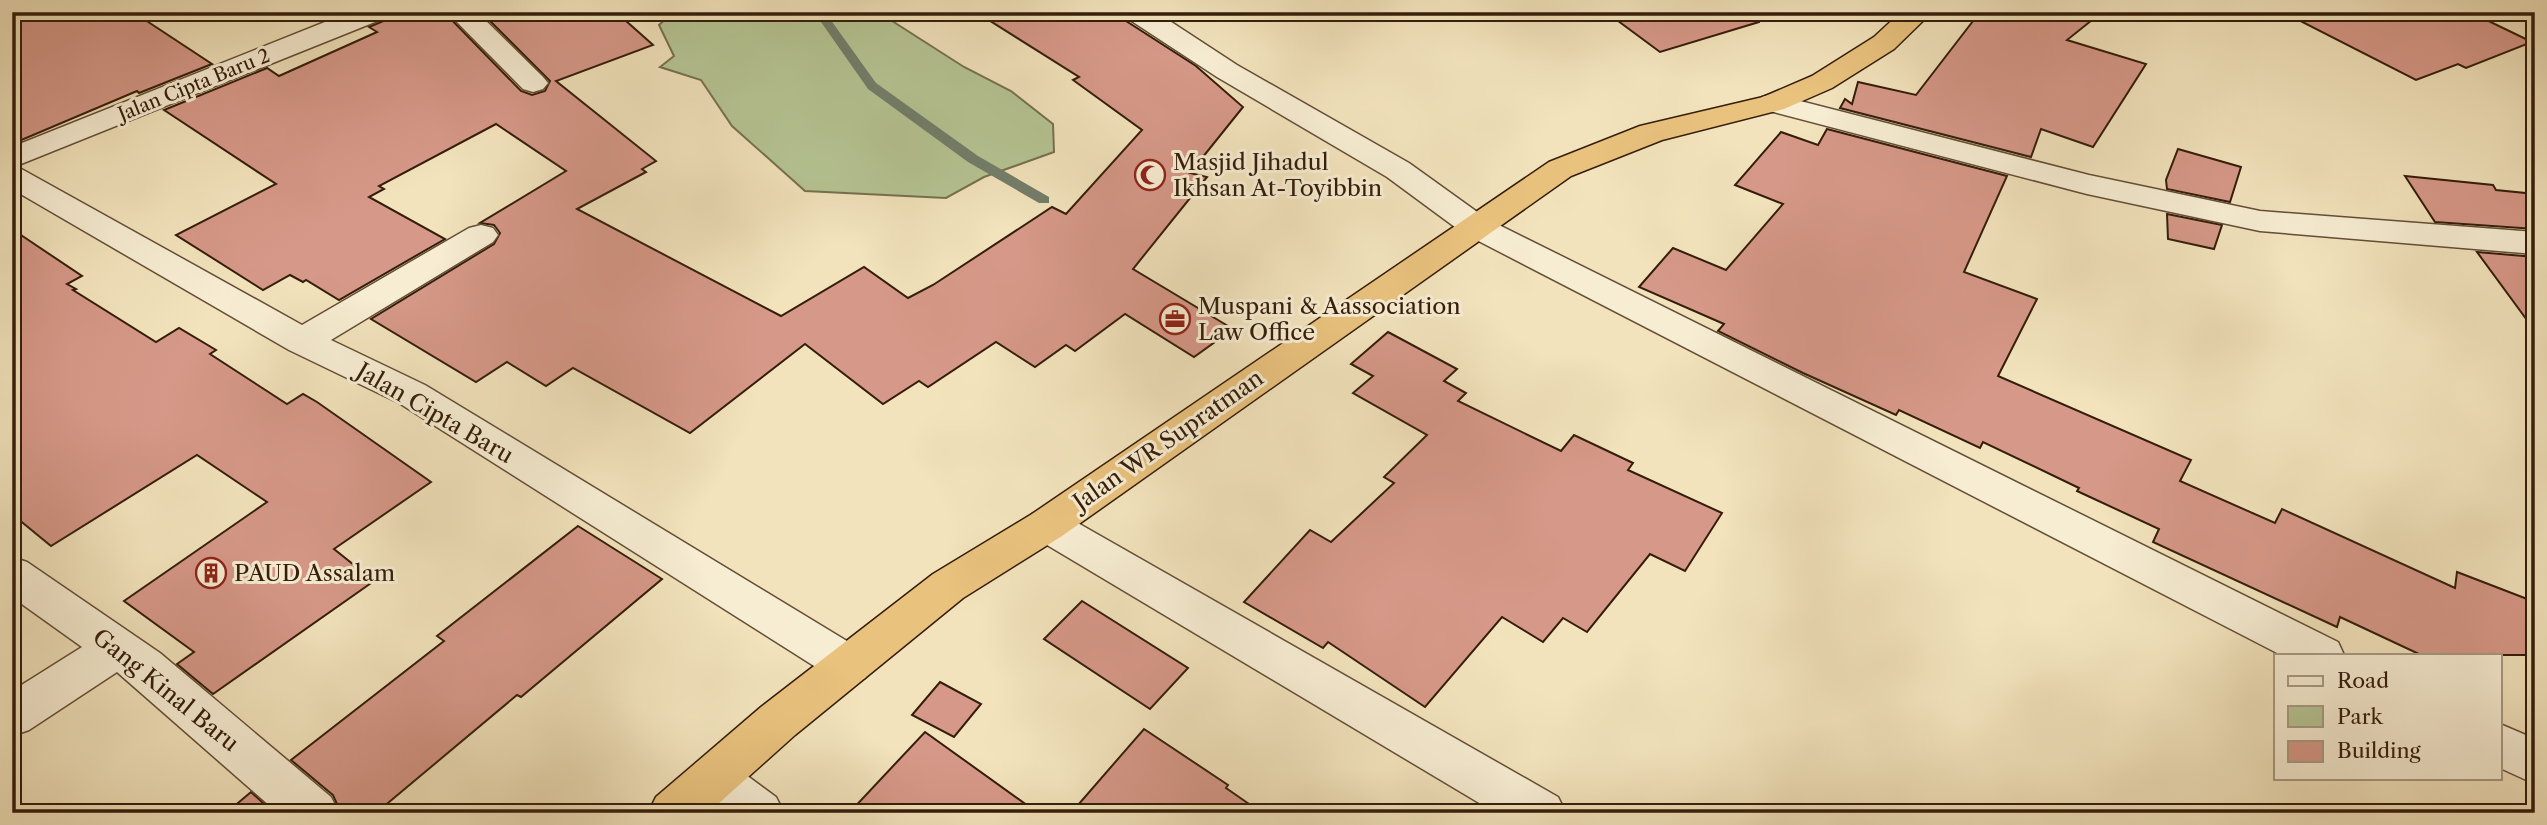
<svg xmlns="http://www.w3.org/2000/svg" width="2547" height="825" font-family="'Libre Caslon Text',serif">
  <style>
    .green { fill: #b6c594; stroke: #75714f; stroke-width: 2 }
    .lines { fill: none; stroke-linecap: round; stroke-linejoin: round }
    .stream { fill: #727e6b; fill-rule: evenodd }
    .building { fill: #d69888; stroke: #341d0a; stroke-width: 2 }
    .street-casing { stroke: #644e36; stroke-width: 3 }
    .highway-casing { stroke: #341d0a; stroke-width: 3 }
    .street { fill: #f7edd3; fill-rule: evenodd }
    .highway { fill: #e9c27e; fill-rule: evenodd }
    .labels { text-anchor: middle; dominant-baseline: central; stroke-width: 6; stroke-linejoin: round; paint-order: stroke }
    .far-street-label { font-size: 19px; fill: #341d0a; stroke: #f7edd3 }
    .poi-label { font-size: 23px; fill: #341d0a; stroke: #f7edd3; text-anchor: start }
    .street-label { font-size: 23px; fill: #341d0a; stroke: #f7edd3 }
  </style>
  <rect width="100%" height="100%" fill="#f2e3bc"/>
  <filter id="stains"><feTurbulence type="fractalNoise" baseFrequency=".00286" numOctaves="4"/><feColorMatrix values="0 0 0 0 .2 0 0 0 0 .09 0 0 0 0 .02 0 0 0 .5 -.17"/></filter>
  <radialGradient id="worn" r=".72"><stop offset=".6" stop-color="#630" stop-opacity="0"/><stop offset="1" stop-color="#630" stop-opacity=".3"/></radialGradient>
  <path class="green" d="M673,12h205l86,55 47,24 42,33 1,28 -70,25 -38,21 -141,-7 -73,-65 -31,-46 -41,-13 14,-11 -15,-31z"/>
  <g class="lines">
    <path class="stream" d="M814,12h11l51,71 102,73 71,41v6h-10l-71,-41 -100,-73z"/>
  </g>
  <g class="building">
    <path d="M12,12h121l79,52 -73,29 -2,-2 -125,53z"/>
    <path d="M391,12h53l77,79 11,4 13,-4 5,-10 -69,-69h135l37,33 -97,36 100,80 -14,8 4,3 -69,37 204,107 83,-49 44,31 25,-13 119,-78 14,7 76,-84 -69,-50 6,-3 -103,-65h136l84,54 47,41 -53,66 17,4 -74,92 100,60 -39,28 -69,-43 -50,37 -9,-6 -31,22 -39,-25 -68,45 -9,-6 -36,23 -78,-60 -115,89 -117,-65 -27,18 -39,-24 -31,20 -105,-63 123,-75 6,-11 -6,-8 -14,-2 86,-52 -70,-47 -117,62 5,3 -15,8 76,42 -106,61 -33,-20 -3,2 -13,-7 -27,15 -87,-55 100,-51 -112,-74 103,-42 12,8 98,-44 -8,-5 17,-7z"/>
    <path d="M1606,12h151l2,10 -99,30z"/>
    <path d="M1980,12h122l-35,28 79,24 -53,83 -52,-18 -10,28 -191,-49 5,-9 7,5 6,-22 58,13z"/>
    <path d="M2283,12h187l62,30 -66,26 -8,-4 -42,16z"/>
    <path d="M1827,129l180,47 -43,96 73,27 -39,77 193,84 -11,21 95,42 7,-14 173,79 2,-16 78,30v53h-114l-81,-38 -3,10 -184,-85 6,-13 -82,-38 2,-3 -96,-46 -3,6 -81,-38 -3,5 -93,-42 -85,-42 6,-7 -85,-37 34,-39 53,22 57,-66 -48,-19 46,-53 37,13z"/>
    <path d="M2178,149l63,18 -11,35 -63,-13 -1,-9z"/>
    <path d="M2405,176l88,9 3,5 39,4v35l-100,-7z"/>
    <path d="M2167,214l55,11 -8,24 -46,-10z"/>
    <path d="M12,229l70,47 -15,8 9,5 -3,1 83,52 23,-14 37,22 -6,4 77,50 16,-10 14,8 114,80 -97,67 40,32 -161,113 -36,-30 17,-12 -70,-51 143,-99 -70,-47 -146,91 -39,-32z"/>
    <path d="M2477,252l58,5v74z"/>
    <path d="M1388,332l69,37 -13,12 22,12 -8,8 103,50 13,-16 59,28 -5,7 94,43 -37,58 -35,-17 -63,78 -24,-14 -20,24 -41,-25 -77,90 -97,-65 -5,6 -79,-46 66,-72 21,12 63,-59 -10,-6 43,-42 -74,-42 20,-17 -22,-12z"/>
    <path d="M578,526l84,53 -141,118 -4,-2 -141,118h-35l-8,-18 -42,-35 153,-119 -7,-5z"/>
    <path d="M1082,601l106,67 -38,41 -106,-70z"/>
    <path d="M940,682l41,22 -27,33 -42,-22z"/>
    <path d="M1144,729l84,56 -2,3 36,25h-191z"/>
    <path d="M925,732l113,81h-189z"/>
    <path d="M251,792l23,21h-48z"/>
  </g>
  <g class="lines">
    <g class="street-casing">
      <g id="street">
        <path d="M350,12h39l-4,6 -369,148 286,159 167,-97 12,-3 12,3 5,7 -5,7 -162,98 94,45 440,267 7,13 -7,13 -16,6 -16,-6 -434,-275 -110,-53 -277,-161v-42z"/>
        <path d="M447,12h30l66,65 5,6 -5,6 -10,3 -10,-3z"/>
        <path d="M1123,12h33l81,53 172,98 78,56 851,423 6,13h-63l-818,-422 -76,-56 -170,-100 -90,-59z"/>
        <path d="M1773,94l316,81 171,36 275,21v22l-275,-23 -173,-37 -325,-85 -4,-6 4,-6z"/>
        <path d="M1047,509l15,5 496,283 8,16h-70l-464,-277 -6,-11 6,-11z"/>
        <path d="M12,557l15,5 133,91 171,144 8,16h-61l-161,-141 -88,58 -17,6v-45l70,-44 -70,-50z"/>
        <path d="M2500,724l35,15v45l-35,-16z"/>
        <path d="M713,756l17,7 46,34 8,16c-42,0 -75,10 -95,-35l7,-15z"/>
      </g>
    </g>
    <g class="highway-casing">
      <path id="highway" d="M1901,12h31l-38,37 -62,39 -48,21 -122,31 -91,36 -509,360 -99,62 -168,137 -87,78h-60l8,-16 105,-90 172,-133 99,-60 517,-352 91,-36 123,-29 49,-21 62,-39z"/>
    </g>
    <use href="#street" class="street"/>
    <use href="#highway" class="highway"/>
  </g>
  <defs>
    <g id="mosque-ring" transform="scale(1.575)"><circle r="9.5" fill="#f7edd3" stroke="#8f2418" stroke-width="1.5"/><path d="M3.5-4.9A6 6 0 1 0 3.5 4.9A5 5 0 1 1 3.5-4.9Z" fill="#8f2418"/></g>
    <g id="office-ring" transform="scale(1.575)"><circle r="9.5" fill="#f7edd3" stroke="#8f2418" stroke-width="1.5"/><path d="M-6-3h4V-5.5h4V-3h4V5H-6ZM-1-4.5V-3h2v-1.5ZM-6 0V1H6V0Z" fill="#8f2418"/></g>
    <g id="building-ring" transform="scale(1.575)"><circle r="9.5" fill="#f7edd3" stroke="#8f2418" stroke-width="1.5"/><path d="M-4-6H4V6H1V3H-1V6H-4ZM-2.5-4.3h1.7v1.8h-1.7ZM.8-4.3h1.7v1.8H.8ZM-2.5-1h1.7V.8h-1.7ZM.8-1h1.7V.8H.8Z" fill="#8f2418"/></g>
  </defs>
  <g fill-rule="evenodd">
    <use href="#mosque-ring" x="1150" y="175"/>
    <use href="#office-ring" x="1175" y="319"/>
    <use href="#building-ring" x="211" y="573"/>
  </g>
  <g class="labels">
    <g class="far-street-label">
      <text transform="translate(194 85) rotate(-22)">Jalan Cipta Baru 2</text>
    </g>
    <g class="poi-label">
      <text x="1173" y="162">Masjid Jihadul<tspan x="1173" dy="26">Ikhsan At-Toyibbin</tspan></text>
      <text x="1198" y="306">Muspani &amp; Aassociation<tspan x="1198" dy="26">Law Office</tspan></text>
      <text x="234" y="573">PAUD Assalam</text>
    </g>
    <g class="street-label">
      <text transform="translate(435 413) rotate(30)">Jalan Cipta Baru</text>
      <text transform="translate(1168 440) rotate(-35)">Jalan WR Supratman</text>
      <text transform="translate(166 690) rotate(39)">Gang Kinal Baru</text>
    </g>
  </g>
  <rect width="2547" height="825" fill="none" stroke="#f2e3bc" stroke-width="42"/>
  <rect x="14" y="14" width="2519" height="797" fill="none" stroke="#341d0a" stroke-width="3.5"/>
  <rect x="21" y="21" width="2505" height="783" fill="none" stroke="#341d0a" stroke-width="2"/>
  <rect x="2274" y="654" width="228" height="126" fill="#f7edd3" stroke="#a99a83" stroke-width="2"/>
  <rect x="2288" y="676" width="35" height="10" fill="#f7edd3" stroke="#a99a83" stroke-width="2"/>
  <text x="2337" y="688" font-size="21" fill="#341d0a">Road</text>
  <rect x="2288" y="706" width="35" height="21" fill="#b6c594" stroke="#a99a83" stroke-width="2"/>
  <text x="2337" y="724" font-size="21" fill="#341d0a">Park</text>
  <rect x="2288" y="741" width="35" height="21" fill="#d69888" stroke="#a99a83" stroke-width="2"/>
  <text x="2337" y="758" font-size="21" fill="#341d0a">Building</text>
  <rect width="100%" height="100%" filter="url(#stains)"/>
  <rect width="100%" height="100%" fill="url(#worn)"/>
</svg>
